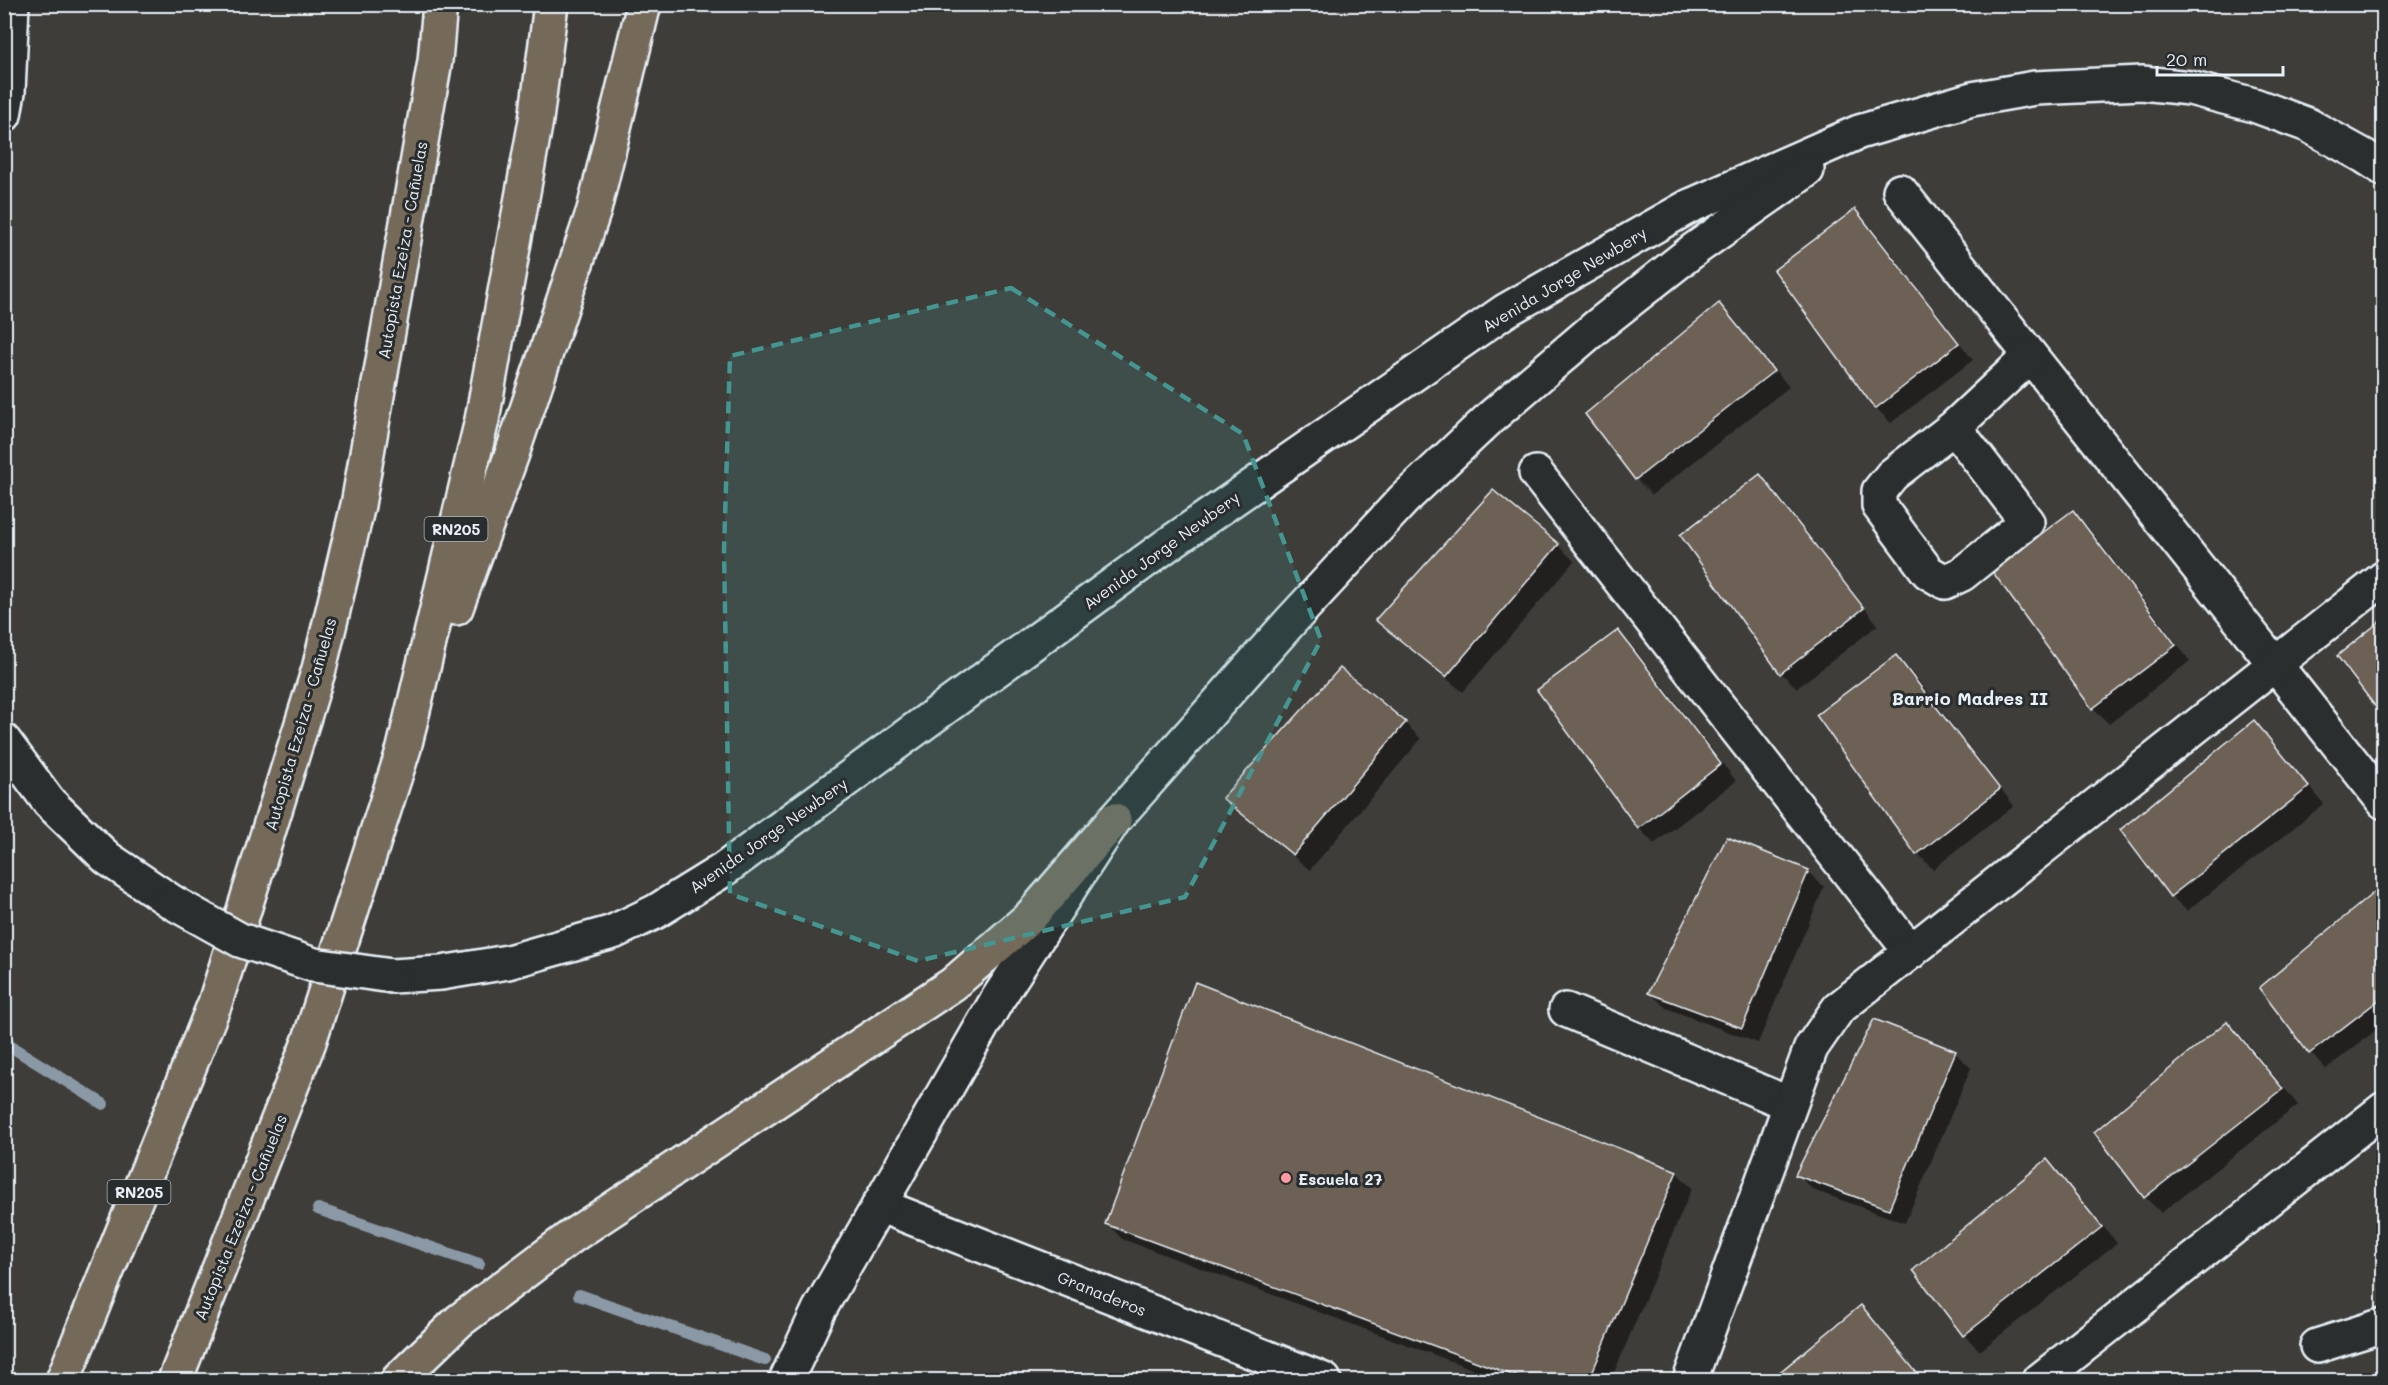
<svg xmlns="http://www.w3.org/2000/svg" width="2388" height="1385" font-family="Mali,sans-serif">
  <style>
    .shadow { fill: #0007 }
    .lines { fill: none; stroke-linecap: round; stroke-linejoin: round }
    .stream { stroke: #8b99a6; stroke-width: 12 }
    .building { fill: #6d6154; stroke: #e8f1f8; stroke-width: 1.5 }
    .minor-casing { stroke: #e8f1f8; stroke-width: 38 }
    .highway-casing { stroke: #e8f1f8; stroke-width: 38 }
    .minor { stroke: #2a2d2e; stroke-width: 33 }
    .highway { stroke: #746a5a; stroke-width: 33 }
    .minor-bridge-casing { stroke: #e8f1f8; stroke-width: 38; stroke-linecap: butt }
    .minor-bridge { stroke: #2a2d2e; stroke-width: 33 }
    .marked { fill: #459590; fill-opacity: 0.2; stroke: #459590; stroke-width: 4.5; stroke-dasharray: 12 8; stroke-linejoin: round }
    .poi-dot { fill: #ff9aa2; stroke: #2a2d2e; stroke-width: 2 }
    .labels { text-anchor: middle; dominant-baseline: central; stroke-width: 6; stroke-linejoin: round; paint-order: stroke }
    .shield { fill: #2a2d2e; stroke: #afb6bb; stroke-width: 1.5 }
    .shield-label { font-size: 15px; font-weight: bold; fill: #e8f1f8 }
    .street-label { font-size: 16px; fill: #e8f1f8; stroke: #2a2d2e }
    .poi-label { font-size: 16px; font-weight: bold; fill: #e8f1f8; stroke: #2a2d2e; text-anchor: start }
    .neighbourhood-label { font-size: 18px; font-weight: bold; fill: #e8f1f8; stroke: #2a2d2e }
  </style>
  <rect width="100%" height="100%" fill="#3e3d39"/>
  <filter id="ink" filterUnits="userSpaceOnUse"><feTurbulence type="fractalNoise" baseFrequency=".0167" numOctaves="2"/><feDisplacementMap in="SourceGraphic" scale="12" xChannelSelector="R" yChannelSelector="G"/><feConvolveMatrix kernelMatrix="1 2 1 2 8 2 1 2 1" color-interpolation-filters="sRGB"/></filter>
  <g filter="url(#ink)">
    <g class="shadow">
      <path d="M1855,211l16,16 102,133 -82,63 -15,-15z"/>
      <path d="M1718,305l16,15 55,67 -137,108 -16,-16 -49,-65z"/>
      <path d="M1760,476l16,16 102,133 -81,63 -16,-15z"/>
      <path d="M1493,492l65,53 16,16 -111,131 -70,-57 -16,-15z"/>
      <path d="M2073,512l15,15 102,134 -81,63 -16,-16 -99,-137z"/>
      <path d="M1618,632l15,15 103,134 -82,63 -15,-16z"/>
      <path d="M1896,657l16,15 102,134 -81,63 -15,-15z"/>
      <path d="M1340,670l65,53 16,16 -111,131 -70,-57 -16,-15z"/>
      <path d="M2254,722l15,15 55,67 -137,107 -16,-15z"/>
      <path d="M1808,872l16,15 -66,156 -92,-35 -16,-15z"/>
      <path d="M2384,886v138l-58,45 -15,-16 -50,-65z"/>
      <path d="M1196,984l481,189 15,15 -81,192h-109l-380,-141 -15,-16z"/>
      <path d="M2227,1023l16,15 55,67 -137,108 -16,-16 -49,-65z"/>
      <path d="M1955,1053l16,15 -66,155 -92,-33 -16,-16z"/>
      <path d="M2047,1161l15,16 55,66 -137,108 -16,-16 -49,-65z"/>
      <path d="M1861,1307l16,16 47,57h-152z"/>
    </g>
    <g class="lines">
      <g class="stream">
        <path d="M4,1038l6,8 93,58"/>
        <path d="M318,1209l161,55"/>
        <path d="M579,1295l186,65"/>
        <path d="M832,1379l7,1"/>
      </g>
    </g>
    <g class="building">
      <path d="M1855,209l104,134 -84,66 -101,-139z"/>
      <path d="M1719,303l55,68 -139,109 -50,-66z"/>
      <path d="M1760,474l104,134 -84,66 -100,-139z"/>
      <path d="M1493,490l66,54 -113,133 -71,-57z"/>
      <path d="M2073,510l103,135 -84,64 -100,-138z"/>
      <path d="M2384,618v100l-47,-62z"/>
      <path d="M1618,630l103,134 -83,65 -101,-139z"/>
      <path d="M1896,655l104,134 -84,66 -100,-140z"/>
      <path d="M1340,668l66,54 -113,133 -71,-57z"/>
      <path d="M2254,720l55,67 -139,110 -50,-67z"/>
      <path d="M1727,837l82,33 -67,158 -94,-35z"/>
      <path d="M2384,884v112l-75,58 -50,-66z"/>
      <path d="M1195,982l482,189 -88,209h-63l-421,-156z"/>
      <path d="M1874,1019l82,32 -67,158 -94,-34z"/>
      <path d="M2227,1021l56,68 -139,109 -50,-66z"/>
      <path d="M2047,1159l55,68 -139,109 -50,-66z"/>
      <path d="M1861,1305l56,68 -10,7h-137z"/>
    </g>
    <g class="lines">
      <g class="minor-casing">
        <g id="minor">
          <path d="M4,115l4,-23 4,-88"/>
          <path d="M1900,191l484,611"/>
          <path d="M1954,427l73,95 -65,52 -17,8 -17,-10 -49,-66v-15l13,-16 62,-48 76,-71"/>
          <path d="M1536,473l375,479"/>
          <path d="M4,741l45,61 58,56 65,44"/>
          <path d="M392,976l49,-3 67,-11 105,-30 42,-20 68,-42 444,-325 338,-234 183,-104 171,-75 113,-33 63,-11 107,-5 48,5 64,17 54,20 56,31 20,13"/>
          <path d="M1566,1010l224,94"/>
          <path d="M879,1205l445,175"/>
          <path d="M2317,1346l67,-21"/>
          <path d="M786,1380l33,-70 178,-310 117,-180 176,-198 114,-123 87,-82 105,-90 99,-78 112,-79"/>
          <path d="M1690,1380l121,-332 27,-39 546,-431"/>
          <path d="M2040,1380l344,-271"/>
        </g>
      </g>
      <g class="highway-casing">
        <g id="highway">
          <path d="M456,608l56,-154 82,-244 50,-206"/>
          <path d="M63,1380l152,-377 104,-334 39,-164 77,-444 5,-57"/>
          <path d="M175,1380l134,-338 95,-294 78,-328 54,-300 15,-116"/>
          <path d="M398,1380l61,-59 113,-85 381,-252 77,-67 84,-97"/>
        </g>
      </g>
      <use href="#minor" class="minor"/>
      <use href="#highway" class="highway"/>
      <g class="minor-bridge-casing">
        <path id="minor-bridge" d="M172,902l68,38 74,25 78,11"/>
      </g>
      <use href="#minor-bridge" class="minor-bridge"/>
    </g>
  </g>
  <path class="marked" d="M1011,288l232,146 78,206 -136,257 -267,64 -188,-67 -6,-343 6,-195z"/>
  <circle class="poi-dot" cx="1286" cy="1178" r="6"/>
  <g class="labels">
    <g class="shield">
      <rect x="424.5" y="517" width="63" height="24" rx="4.5"/>
      <rect x="107.5" y="1180" width="63" height="24" rx="4.5"/>
    </g>
    <g class="shield-label">
      <text x="456" y="529">RN205</text>
      <text x="139" y="1192">RN205</text>
    </g>
    <g class="street-label">
      <text transform="translate(402 250) rotate(-80)">Autopista Ezeiza - Cañuelas</text>
      <text transform="translate(1564 279) rotate(-31)">Avenida Jorge Newbery</text>
      <text transform="translate(1161 550) rotate(-36)">Avenida Jorge Newbery</text>
      <text transform="translate(300 724) rotate(-74)">Autopista Ezeiza - Cañuelas</text>
      <text transform="translate(768 835) rotate(-35)">Avenida Jorge Newbery</text>
      <text transform="translate(240 1217) rotate(-68)">Autopista Ezeiza - Cañuelas</text>
      <text transform="translate(1102 1293) rotate(22)">Granaderos</text>
    </g>
    <g class="poi-label">
      <text x="1298" y="1178">Escuela 27</text>
    </g>
    <g class="neighbourhood-label">
      <text x="1970" y="698">Barrio Madres II</text>
    </g>
  </g>
  <rect width="2388" height="1385" fill="none" stroke="#2a2d2e" stroke-width="24"/>
  <rect x="12" y="12" width="2364" height="1361" fill="none" stroke="#e8f1f8" stroke-width="2" filter="url(#ink)"/>
  <path d="M2157 66v9h126v-9" fill="none" stroke="#e8f1f8" stroke-width="3"/>
  <text x="2166" y="66" font-size="18" fill="#e8f1f8" stroke="#2a2d2e" stroke-width="4.5" paint-order="stroke">20 m</text>
</svg>
